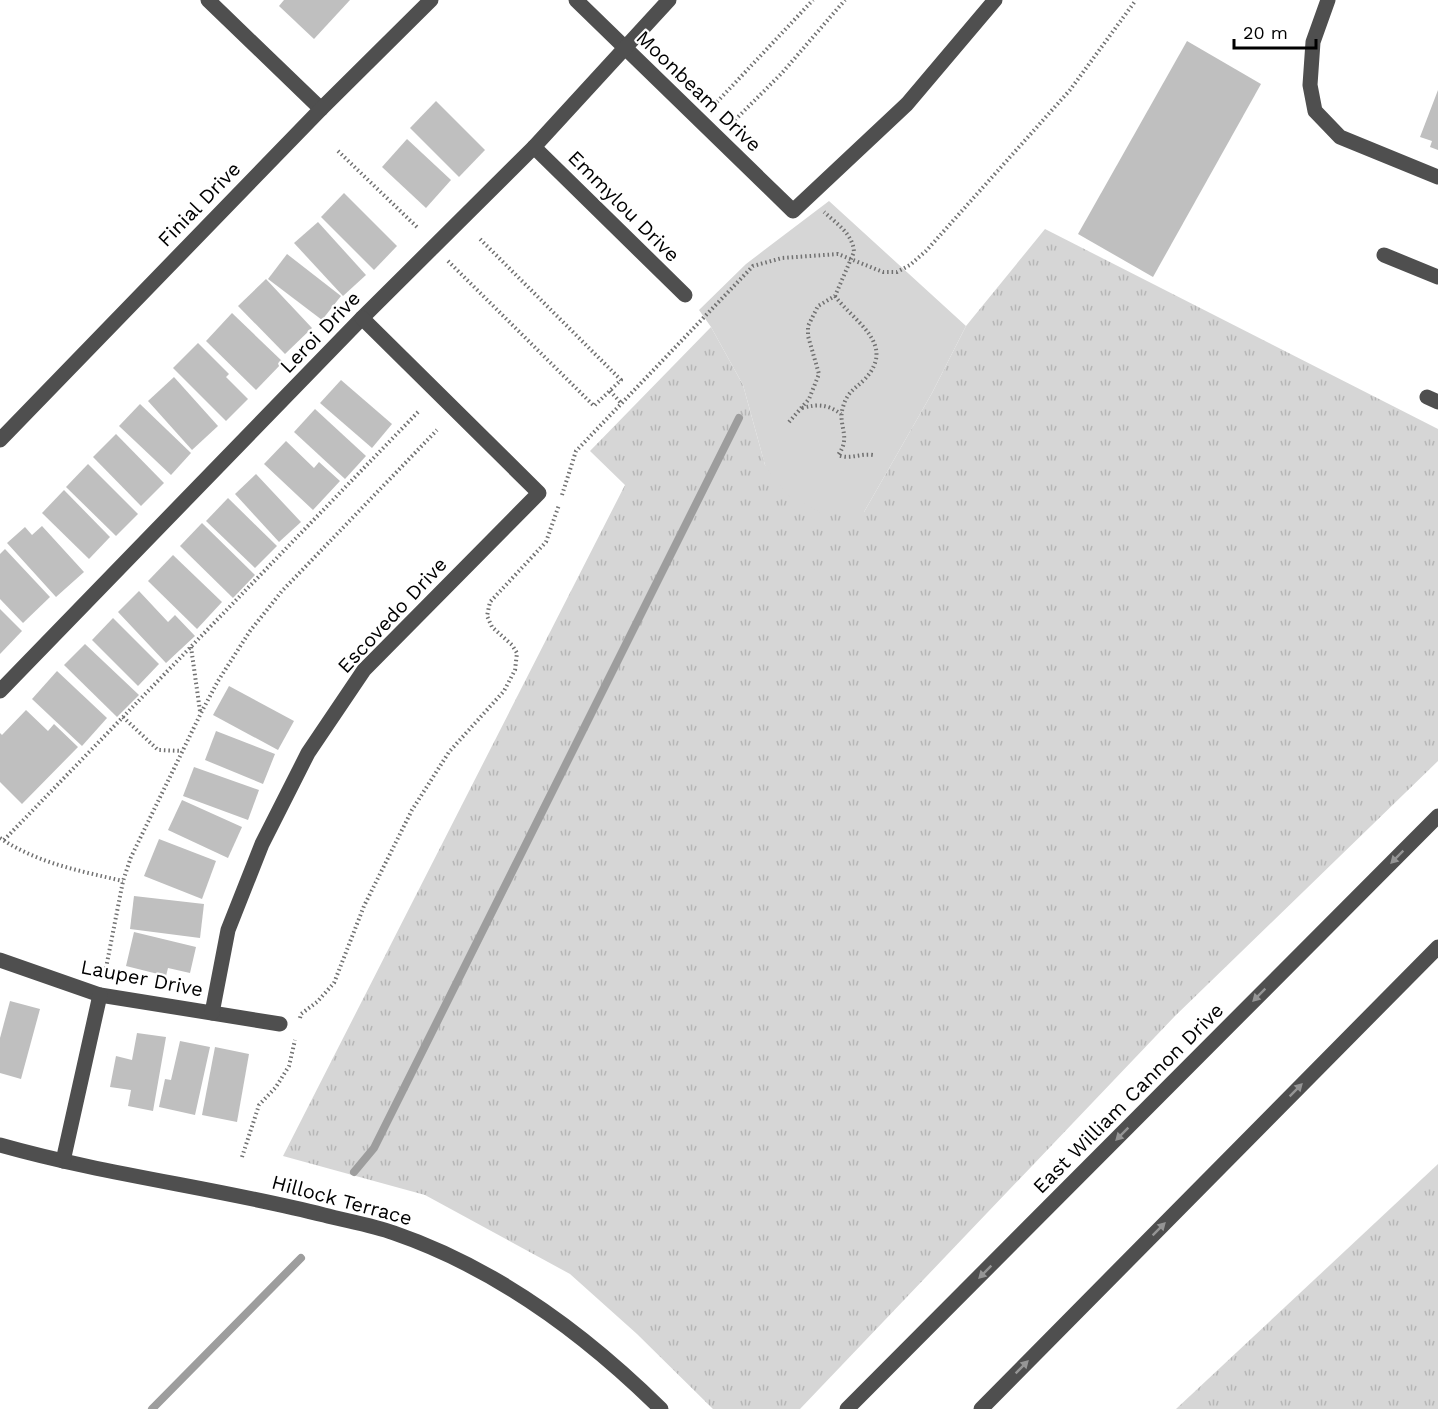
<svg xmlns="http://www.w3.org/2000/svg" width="1438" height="1409" font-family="'Work Sans',sans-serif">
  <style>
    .grass { fill: url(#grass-tufts) }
    .green { fill: #d6d6d6 }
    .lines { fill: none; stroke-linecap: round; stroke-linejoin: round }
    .stream { stroke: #9d9d9d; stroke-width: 8 }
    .building { fill: #bfbfbf }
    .path { stroke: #717171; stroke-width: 4; stroke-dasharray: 1.5 3; stroke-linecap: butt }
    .minor { stroke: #4f4f4f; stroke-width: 15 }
    .oneway { fill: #959595 }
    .labels { text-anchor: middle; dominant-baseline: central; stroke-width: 4.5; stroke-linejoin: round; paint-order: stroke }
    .street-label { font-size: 20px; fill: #000; stroke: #fff }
  </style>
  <defs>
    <pattern id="grass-tufts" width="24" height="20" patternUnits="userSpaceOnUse" patternTransform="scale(1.5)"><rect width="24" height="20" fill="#d6d6d6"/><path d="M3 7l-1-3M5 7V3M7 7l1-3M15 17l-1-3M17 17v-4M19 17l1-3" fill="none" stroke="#b6b6b6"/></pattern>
  </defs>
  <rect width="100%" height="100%" fill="#fff"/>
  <g class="grass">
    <path d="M1045,229l393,200v332l-263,255 -375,393h-87l-76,-75 -67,-60 -145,-79 -142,-39 342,-671 -35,-34 121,-124 32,58 22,80 99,47 68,-119 34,-67z"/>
    <path d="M1438,1164v245h-262z"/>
  </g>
  <path class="green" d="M829,201l137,125 -34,67 -68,119 -43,1 -35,-19 -21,-29 -22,-80 -32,-58 -12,-17 47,-46z"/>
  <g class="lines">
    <g class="stream">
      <path d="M354,1172l20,-24 365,-730"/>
      <path d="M152,1409l149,-151"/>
    </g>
  </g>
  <g class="building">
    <path d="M284,0h66l-36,39 -35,-33z"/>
    <path d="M1187,41l74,43 -108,193 -75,-43z"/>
    <path d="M1438,90v60l-8,-3 2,-6 -12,-4z"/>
    <path d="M436,101l49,49 -26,27 -49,-49z"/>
    <path d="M407,139l44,41 -25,28 -44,-41z"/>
    <path d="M344,193l53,53 -23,24 -53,-53z"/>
    <path d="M318,222l48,53 -23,21 -49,-53z"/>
    <path d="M287,254l54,42 -19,24 -54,-41z"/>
    <path d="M266,279l46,49 -27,26 -47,-48z"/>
    <path d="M232,313l51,49 -27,28 -50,-49z"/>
    <path d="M198,343l31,31 -3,3 22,22 -22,22 -53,-53z"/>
    <path d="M174,377l44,49 -26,24 -44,-49z"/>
    <path d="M341,380l51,44 -20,24 -52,-45z"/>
    <path d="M140,404l51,49 -20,22 -52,-49z"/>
    <path d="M315,409l51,47 -21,23 -51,-47z"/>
    <path d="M116,434l48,49 -23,23 -48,-49z"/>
    <path d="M286,441l28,27 5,-6 21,19 -27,29 -49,-46z"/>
    <path d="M88,464l50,50 -22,22 -50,-49z"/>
    <path d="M256,474l45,48 -22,20 -44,-48z"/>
    <path d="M64,490l46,47 -21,22 -47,-46z"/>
    <path d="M228,498l49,48 -22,22 -49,-47z"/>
    <path d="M202,523l53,52 -22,23 -53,-52z"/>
    <path d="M42,526l42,46 -28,25 -49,-54 18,-16 7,8z"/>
    <path d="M5,549l45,48 -27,26 -23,-24v-45z"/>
    <path d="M173,555l49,47 -25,27 -49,-48z"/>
    <path d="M139,591l29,31 7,-7 20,21 -29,27 -48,-51z"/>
    <path d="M0,609l22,22 -22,23z"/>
    <path d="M113,618l46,46 -21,22 -46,-46z"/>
    <path d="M85,644l54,51 -22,22 -53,-52z"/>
    <path d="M57,671l50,47 -25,28 -50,-47z"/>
    <path d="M229,686l65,35 -16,29 -65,-35z"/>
    <path d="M26,710l22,21 6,-7 24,23 -56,57 -22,-22v-49l2,2z"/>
    <path d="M216,731l59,23 -12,30 -58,-24z"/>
    <path d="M194,767l65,23 -11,30 -65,-24z"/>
    <path d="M182,800l60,27 -14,31 -60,-28z"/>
    <path d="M159,839l57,22 -14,38 -58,-23z"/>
    <path d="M134,896l70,8 -4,34 -70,-9z"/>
    <path d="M134,932l62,15 -6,26 -22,-5 -2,8 -40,-10z"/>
    <path d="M10,1001l30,8 -19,70 -21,-6v-35z"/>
    <path d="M137,1033l29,4 -13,74 -25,-5 3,-16 -21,-3 6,-31 16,4z"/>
    <path d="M180,1041l30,6 -15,68 -36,-8 6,-28 6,1z"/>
    <path d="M215,1047l34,7 -12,68 -35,-7z"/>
  </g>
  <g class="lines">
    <g class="path">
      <path d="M717,102l96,-102"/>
      <path d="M735,120l47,-47 63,-73"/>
      <path d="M338,151l80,77"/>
      <path d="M448,261l146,145 27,-26 -143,-143"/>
      <path d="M835,296c19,26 62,48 30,83 -10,10 -18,13 -22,28 -6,18 9,30 -5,48 12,5 22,-2 35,0"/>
      <path d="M610,391l11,12"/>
      <path d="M802,408c16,-4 25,-4 39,6"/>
      <path d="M789,422l20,-23 10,-25 -11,-38v-10l10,-20 17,-10 19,-44c-1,-18 -18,-29 -30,-40"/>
      <path d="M562,495l14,-44 177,-185 29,-8 56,-4 45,18h14l13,-7 16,-14 144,-161 66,-90"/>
      <path d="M191,647l9,64"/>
      <path d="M123,717l35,33 24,1"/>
      <path d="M0,838c37,25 80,33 123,43"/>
      <path d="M4,840l415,-429"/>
      <path d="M106,968l17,-87 8,-24 70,-144 17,-32 32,-50 32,-40 155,-161"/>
      <path d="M300,1018l1,-4 16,-12 17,-19 30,-77 48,-96 37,-58 55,-61 11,-21 2,-17 -5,-8 -20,-18 -5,-11 3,-14 56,-60 13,-37"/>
      <path d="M242,1157l17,-52 17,-18 13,-21 6,-26"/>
    </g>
    <g class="minor">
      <path d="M208,0l113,109"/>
      <path d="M576,0l217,211 114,-107 88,-104"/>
      <path d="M1328,0l-15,42 -3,43 5,26 25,26 98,40"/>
      <path d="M534,147l151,148"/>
      <path d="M1384,255l54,22"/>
      <path d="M1427,397l11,5"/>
      <path d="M0,440l321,-331 110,-109"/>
      <path d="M0,691l362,-373 172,-171 135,-147"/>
      <path d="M0,960l100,35 180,29"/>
      <path d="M212,1013l16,-83 34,-86 46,-91 56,-83 175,-177 -177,-175"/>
      <path d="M0,1145c106,30 217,43 324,70 23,6 48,10 70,18 102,35 191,101 267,176"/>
      <path d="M63,1161l37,-166"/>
      <path d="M847,1409l591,-593"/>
      <path d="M981,1409l457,-462"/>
    </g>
  </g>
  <defs><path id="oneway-solid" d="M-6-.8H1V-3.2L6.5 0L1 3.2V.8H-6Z" transform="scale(1.5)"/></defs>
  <g class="oneway">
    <use href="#oneway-solid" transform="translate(1397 857) rotate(135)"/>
    <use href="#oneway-solid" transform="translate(1259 995) rotate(135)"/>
    <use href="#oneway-solid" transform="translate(1296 1090) rotate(-45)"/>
    <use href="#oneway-solid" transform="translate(1122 1134) rotate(135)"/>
    <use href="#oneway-solid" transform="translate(1159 1229) rotate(-45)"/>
    <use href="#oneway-solid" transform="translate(985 1272) rotate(135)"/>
    <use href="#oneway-solid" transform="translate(1022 1367) rotate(-45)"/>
  </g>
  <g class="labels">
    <g class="street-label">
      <text transform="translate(699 91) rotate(44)">Moonbeam Drive</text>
      <text transform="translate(199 204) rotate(-46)">Finial Drive</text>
      <text transform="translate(624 206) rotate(45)">Emmylou Drive</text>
      <text transform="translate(320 332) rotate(-46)">Leroi Drive</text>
      <text transform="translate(392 615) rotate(-47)">Escovedo Drive</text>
      <text transform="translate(142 978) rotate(11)">Lauper Drive</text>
      <text transform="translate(1128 1098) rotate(-45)">East William Cannon Drive</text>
      <text transform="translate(342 1200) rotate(15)">Hillock Terrace</text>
    </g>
  </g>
  <path d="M1234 39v9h82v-9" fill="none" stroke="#000000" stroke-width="3"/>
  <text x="1243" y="39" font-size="18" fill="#000000" stroke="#ffffff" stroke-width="4.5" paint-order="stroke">20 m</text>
</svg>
